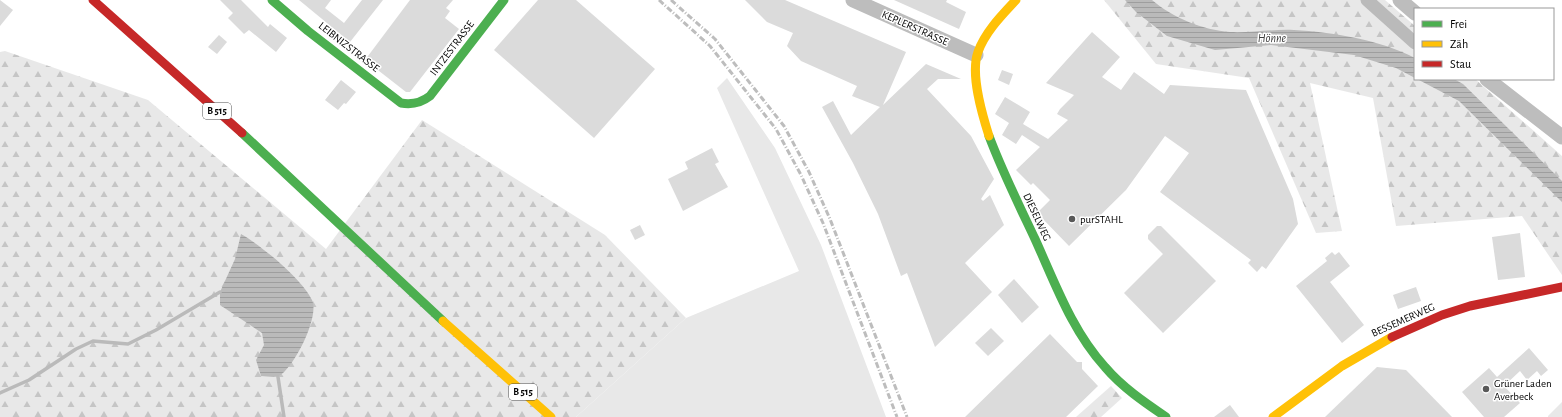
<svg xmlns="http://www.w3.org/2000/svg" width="1562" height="417" font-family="'Alegreya Sans',sans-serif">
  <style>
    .green { fill: #e8e8e8 }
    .forest { fill: url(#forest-firs) }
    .water { fill: url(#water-rules) }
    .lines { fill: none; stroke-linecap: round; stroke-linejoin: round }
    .stream { stroke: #bababa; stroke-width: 3.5 }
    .canal { stroke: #bababa; stroke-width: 13 }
    .building { fill: #dbdbdb }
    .street { stroke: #bdbdbd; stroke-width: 15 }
    .fast { stroke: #4caf50; stroke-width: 9 }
    .slow { stroke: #ffc107; stroke-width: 9 }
    .jam { stroke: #c62828; stroke-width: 9 }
    .rail { stroke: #bdbdbd; stroke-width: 3; stroke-dasharray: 6 2 1 2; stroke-linecap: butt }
    .poi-dot { fill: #595959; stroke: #fff; stroke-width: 1.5 }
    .labels { text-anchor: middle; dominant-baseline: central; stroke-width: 3; stroke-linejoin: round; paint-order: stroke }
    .shield { fill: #fff; stroke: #4c4c4c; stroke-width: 1 }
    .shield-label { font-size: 10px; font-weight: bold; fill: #000 }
    .street-label { font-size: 11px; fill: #000; stroke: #fff }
    .poi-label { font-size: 11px; fill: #000; stroke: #fff; text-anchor: start }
    .water-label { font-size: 12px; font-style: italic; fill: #3d3d3d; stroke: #fff }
  </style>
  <defs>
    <pattern id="forest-firs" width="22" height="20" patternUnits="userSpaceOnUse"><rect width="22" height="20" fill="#e8e8e8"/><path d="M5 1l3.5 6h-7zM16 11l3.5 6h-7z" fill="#c5c5c5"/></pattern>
    <pattern id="water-rules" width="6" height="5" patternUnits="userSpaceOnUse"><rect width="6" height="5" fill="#bababa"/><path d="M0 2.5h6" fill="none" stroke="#9e9e9e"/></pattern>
  </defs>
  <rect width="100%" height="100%" fill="#fff"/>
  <g class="green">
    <path d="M727,78l48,70 46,97 65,172h-310l110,-99 113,-47 -82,-183z"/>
    <path d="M1562,402v15h-14v-1z"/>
  </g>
  <g class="forest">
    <path d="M1104,0h281l30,26v53h60l87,77v119l-40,-59 -126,10 -23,-128 -63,-15 32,148 -26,2 -67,-155 -93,-14z"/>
    <path d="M5,51l143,49 178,149 96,-129 183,115 81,83 -110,99h-576v-365z"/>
    <path d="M1111,386l11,12 -21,19h-25z"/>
  </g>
  <g class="water">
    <path d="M1125,0h27c21,18 51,30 78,32 21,1 43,-3 64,-2 38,2 87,10 121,28v20l-19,-10 -42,-13 -83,-10 -56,5 -48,-14 -31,-24z"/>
    <path d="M1417,79h37l9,5 99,97v21l-103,-101z"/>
    <path d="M241,234c21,12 61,45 71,66 8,16 -18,68 -33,76 -4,2 -13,0 -18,0l-5,-16 8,-15 -2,-12 -42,-28v-13l15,-33z"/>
  </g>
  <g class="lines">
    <g class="stream">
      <path d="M278,377l6,40"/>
      <path d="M0,393l29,-13 47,-31 17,-8 35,3 28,-14 64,-38"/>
    </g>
    <path class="canal" d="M1367,0l48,43"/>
  </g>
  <g class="building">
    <path d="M0,0l13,10 -13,16z"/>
    <path d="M220,0h21l27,27 2,-3 17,14 -11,14 -27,-22 -5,4 -16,-16 5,-5z"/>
    <path d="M299,0h32l-6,8 19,15 18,-23h21l-33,42z"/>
    <path d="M410,0h43l-7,8 4,3 -5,7 14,11 -49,63h-4l-41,-32z"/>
    <path d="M538,0h38l79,69 -61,69 -100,-88z"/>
    <path d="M745,0h40l121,52 -23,53 43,-41 35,15h-23l-11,10 44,47 23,43 -13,20 2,2 7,-6 14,30 -39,38 27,29 -57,55 -28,-74 -6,3 -23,-62 -25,-51 -31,-56 11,-6 18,34 29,-28 -28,-11 5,-10 -56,-25 -14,-15 6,-13 -26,-11z"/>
    <path d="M894,0h53l-1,2 20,10 -7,17z"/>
    <path d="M1092,32l28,25 -18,20 19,13 13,-18 30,22 6,-9 76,5 47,109 5,25 -32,45 -4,-3 -5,6 -9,-9 3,-3 -91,-68 29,-39 -24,-17 -39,54 -57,56 -29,-30 1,-1 -3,-3 12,-12 -17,-17 -2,2 -15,-15 24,-23 -18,-12 -6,9 -14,-9 7,-12 -14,-9 10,-17 25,15 -7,12 25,15 20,-19 -11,-6 3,-5 14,-14 -28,-12z"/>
    <path d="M219,35l8,7 -10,12 -9,-7z"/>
    <path d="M1002,70l11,4 -4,11 -11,-5z"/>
    <path d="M341,80l15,12 -10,12 -2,-1 -6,7 -13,-10z"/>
    <path d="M712,148l7,14 -4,2 13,23 -45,24 -15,-32 20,-10 -3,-7z"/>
    <path d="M640,225l5,10 -10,5 -5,-10z"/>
    <path d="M1157,226h4l55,55 -53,52 -39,-40 39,-39 -15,-15v-4z"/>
    <path d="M1520,233l5,44 -27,3 -6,-43z"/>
    <path d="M1332,252l3,3 4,-3 11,14 -20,16 34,43 -22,18 -46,-57 31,-25 -2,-3z"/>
    <path d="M1014,279l25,28 -17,16 -24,-28z"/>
    <path d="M1416,287l5,14 -23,8 -5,-14z"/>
    <path d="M991,328l13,13 -16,15 -13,-13z"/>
    <path d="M1050,334l27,28h5v7l16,17 -32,31h-101z"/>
    <path d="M1529,348l19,22 -7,6 -4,-5 -10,9 -7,-9 -16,15 16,17 -16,14h-20l-22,-25 27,-24 8,9z"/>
    <path d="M1377,367l29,3 46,47h-127z"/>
    <path d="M1230,405l9,12h-25z"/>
  </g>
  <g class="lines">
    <g class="street">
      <path d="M853,0l123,55"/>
      <path d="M1400,0l15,13"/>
      <path d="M1487,79l75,58"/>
    </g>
    <g class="fast">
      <path d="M272,0l36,31 93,72c11,2 20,0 29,-7l74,-96"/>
      <path d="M242,133l201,188"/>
      <path d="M989,136c13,35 30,69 46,103 20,44 37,92 70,128 17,20 39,35 61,50"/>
    </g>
    <g class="slow">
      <path d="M989,136c-7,-22 -19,-62 -11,-84 7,-20 24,-37 38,-52"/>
      <path d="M443,321l108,96"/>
      <path d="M1273,417l69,-51 50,-29"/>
    </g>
    <g class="jam">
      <path d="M93,0l149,133"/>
      <path d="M1392,337l50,-22 28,-9 92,-19"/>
    </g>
    <g class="rail">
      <path d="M659,0l51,46 66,83 25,46 22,48 74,194"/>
      <path d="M671,0l44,39 69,87 25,46 21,47 77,198"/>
    </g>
  </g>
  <g class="poi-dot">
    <circle cx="1072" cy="219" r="4"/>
    <circle cx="1486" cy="389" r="4"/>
  </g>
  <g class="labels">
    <g class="shield">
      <rect x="203" y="103" width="28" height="16" rx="3"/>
      <rect x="509" y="384" width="28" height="16" rx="3"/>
    </g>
    <g class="shield-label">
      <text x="217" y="111">B 515</text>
      <text x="523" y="392">B 515</text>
    </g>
    <g class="street-label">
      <text transform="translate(915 28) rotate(24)">KEPLERSTRASSE</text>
      <text transform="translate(349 47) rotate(38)">LEIBNIZSTRASSE</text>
      <text transform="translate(452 48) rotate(-53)">INTZESTRASSE</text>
      <text transform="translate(1037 217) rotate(65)">DIESELWEG</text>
      <text transform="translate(1403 320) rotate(-24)">BESSEMERWEG</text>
    </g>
    <g class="poi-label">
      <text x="1080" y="219">purSTAHL</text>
      <text x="1494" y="383">Grüner Laden<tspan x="1494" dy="13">Averbeck</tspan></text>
    </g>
    <g class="water-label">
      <text x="1272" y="38">Hönne</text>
    </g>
  </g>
  <rect x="1414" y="8" width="140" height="72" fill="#ffffff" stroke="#999999"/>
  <rect x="1422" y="21" width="20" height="6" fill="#4caf50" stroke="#999999"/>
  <text x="1450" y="28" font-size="12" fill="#000000">Frei</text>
  <rect x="1422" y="41" width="20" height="6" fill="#ffc107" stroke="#999999"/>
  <text x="1450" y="48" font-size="12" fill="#000000">Zäh</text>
  <rect x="1422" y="61" width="20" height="6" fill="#c62828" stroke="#999999"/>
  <text x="1450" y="68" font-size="12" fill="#000000">Stau</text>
</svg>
